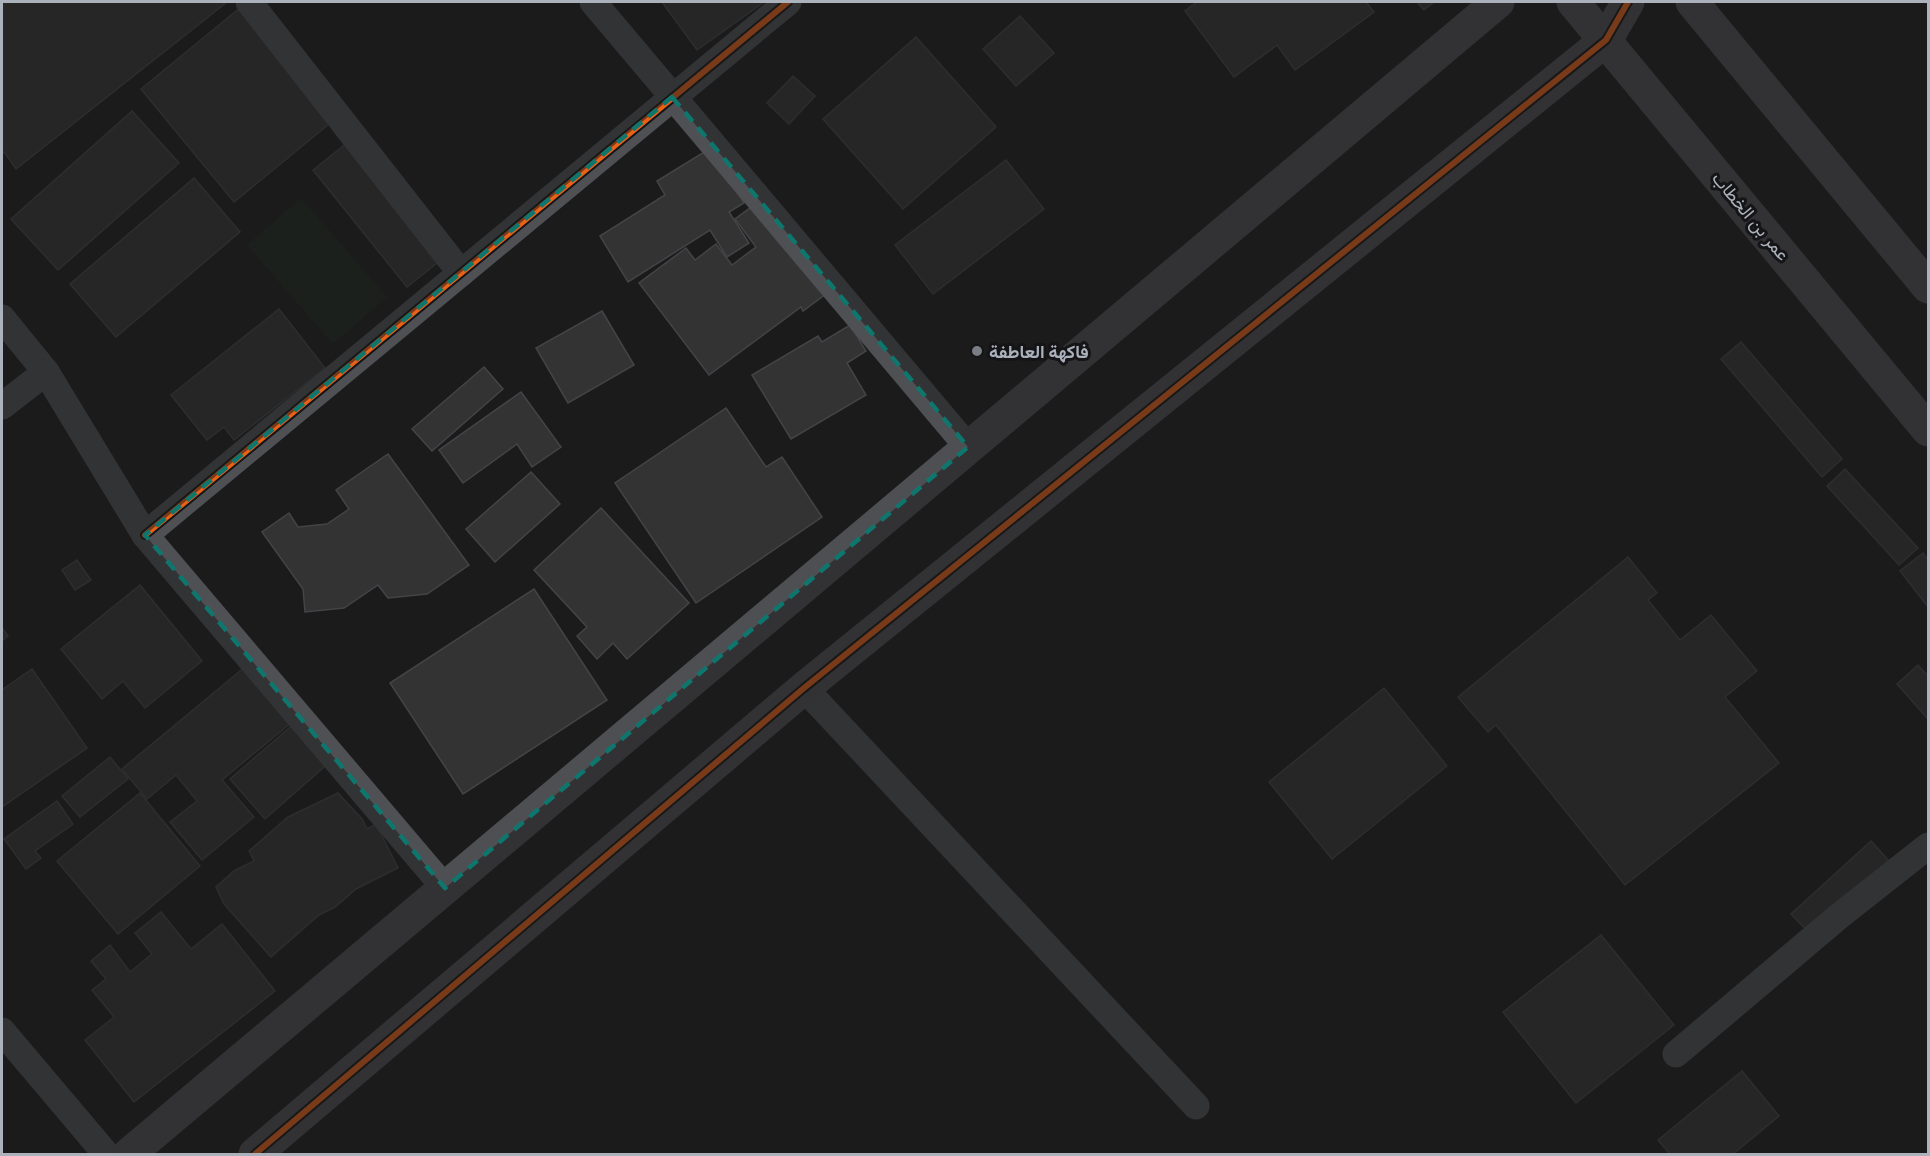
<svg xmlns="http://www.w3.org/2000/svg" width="1930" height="1156" font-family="Poppins,Vazirmatn,sans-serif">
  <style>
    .green { fill: #1e261f }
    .building { fill: #333; stroke: #434447; stroke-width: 1.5 }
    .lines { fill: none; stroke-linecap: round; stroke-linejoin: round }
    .street { stroke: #4f5054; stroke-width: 27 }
    .secondary { stroke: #4e4f52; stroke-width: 33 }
    .cycleway-casing { stroke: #151517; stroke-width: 10 }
    .cycleway { stroke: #ea6118; stroke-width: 6 }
    .marked { fill: none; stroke: #0f766e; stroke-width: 4.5; stroke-dasharray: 12 8; stroke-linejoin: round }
    .poi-dot { fill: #797d84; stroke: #151517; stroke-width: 2 }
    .labels { text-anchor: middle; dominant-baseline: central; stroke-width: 6; stroke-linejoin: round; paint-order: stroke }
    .street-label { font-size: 18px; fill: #acb2bc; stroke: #151517 }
    .poi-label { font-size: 18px; font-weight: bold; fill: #acb2bc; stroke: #151517; text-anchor: start }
  </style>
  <rect width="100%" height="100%" fill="#1b1b1b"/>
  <path class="green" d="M301,198l86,99 -54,47 -86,-99z"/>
  <g class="building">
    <path d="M2,2h225l-211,167 -12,-17 -2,2z"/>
    <path d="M662,2h102l-67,48z"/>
    <path d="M1197,2h169l8,10 -79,58 -18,-25 -43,32 -49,-66z"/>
    <path d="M1417,2h17l-10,8z"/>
    <path d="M241,7l93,113 -100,82 -93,-113z"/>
    <path d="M1020,16l34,37 -38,33 -33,-37z"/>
    <path d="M916,37l80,90 -93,82 -80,-90z"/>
    <path d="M793,76l22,20 -26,28 -22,-21z"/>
    <path d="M132,111l47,52 -121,107 -47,-51z"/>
    <path d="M347,143l94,117 -34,27 -94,-117z"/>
    <path d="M709,149l35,54 -15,9 20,31 -22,14 -17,-27 -82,52 -28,-46 65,-41 -8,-14z"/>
    <path d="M1006,160l38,49 -111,85 -38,-49z"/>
    <path d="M194,178l46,54 -124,105 -46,-53z"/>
    <path d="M758,202l69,91 -24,18 -2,-4 -92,68 -70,-92 47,-35 9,12 21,-16 16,21 24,-18 -21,-28z"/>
    <path d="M279,309l46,59 -91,72 -10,-13 -17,13 -36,-45z"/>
    <path d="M602,311l32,54 -66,38 -32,-55z"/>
    <path d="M850,325l16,26 -19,12 19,32 -75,44 -39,-64 66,-39 4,6z"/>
    <path d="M1741,342l101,117 -20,18 -101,-118z"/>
    <path d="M484,367l19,22 -71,62 -20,-22z"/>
    <path d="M521,392l40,55 -29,20 -15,-23 -54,39 -24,-33z"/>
    <path d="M726,408l40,59 16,-10 40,60 -126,86 -81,-120z"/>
    <path d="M388,454l81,111 -42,29 -39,4 -10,-13 -34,23 -39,4 -2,-23 -41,-57 27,-19 9,14 29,-3 22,-15 -13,-19z"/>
    <path d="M1845,469l73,79 -19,17 -72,-79z"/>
    <path d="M531,472l29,32 -65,58 -29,-33z"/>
    <path d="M601,508l88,95 -62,56 -14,-16 -16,16 -20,-23 10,-9 -53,-57z"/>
    <path d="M1923,553l5,7v47l-28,-36z"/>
    <path d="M1628,557l29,36 -9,7 32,40 31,-25 46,56 -32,26 54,66 -154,122 -129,-160 -8,7 -30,-35z"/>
    <path d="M77,560l14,20 -16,10 -13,-20z"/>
    <path d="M140,585l62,76 -57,47 -22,-27 -21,18 -41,-50z"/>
    <path d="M534,589l73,111 -144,94 -73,-111z"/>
    <path d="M2,628l6,8 -6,5z"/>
    <path d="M1918,665l10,11v43l-31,-35z"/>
    <path d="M246,666l46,56 -70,58 32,37 -52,43 -32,-38 27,-21 -21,-26 -29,24 -25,-30z"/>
    <path d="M32,669l55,79 -85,59v-117z"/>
    <path d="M1384,688l63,78 -115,93 -63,-77z"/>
    <path d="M297,721l35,39 -67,59 -35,-40z"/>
    <path d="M110,757l18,22 -48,38 -18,-21z"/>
    <path d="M140,793l60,73 -82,68 -61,-73z"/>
    <path d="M338,793l24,26 5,10 9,-5 22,44 -42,21 -21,18 -16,8 -48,42 -47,-53 -8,-17 18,-16 20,-10 -5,-10 39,-34z"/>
    <path d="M57,801l16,23 -38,27 6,7 -15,11 -22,-30z"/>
    <path d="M1871,841l19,21 -80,72 -19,-20z"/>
    <path d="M161,912l30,37 31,-25 53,67 -141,111 -49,-62 29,-23 -22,-27 14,-11 -15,-18 19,-16 20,27 22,-18 -17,-21z"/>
    <path d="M1601,935l73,90 -98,78 -73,-91z"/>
    <path d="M1742,1071l37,45 -46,38h-63l-12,-14z"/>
  </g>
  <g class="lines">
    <g class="street">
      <path d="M249,2l212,271"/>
      <path d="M593,2l375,445"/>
      <path d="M2,318l44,54 99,163 300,353"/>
      <path d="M2,406l44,-34"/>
      <path d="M145,535l643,-533"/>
      <path d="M804,688l392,418"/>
      <path d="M2,1031l104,123"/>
      <path d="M1676,1054l162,-137 90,-71"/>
    </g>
    <g class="secondary">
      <path d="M1573,2l355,428"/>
      <path d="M1692,2l236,285"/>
      <path d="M129,1154l1369,-1152"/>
      <path d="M255,1154l549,-466 802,-648 22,-38"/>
    </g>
    <g class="cycleway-casing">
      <g id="cycleway">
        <path d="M145,535l643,-533"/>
        <path d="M255,1154l549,-466 802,-648 22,-38"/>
      </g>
    </g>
    <use href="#cycleway" class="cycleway"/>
  </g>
  <path d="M0 0H1930V1156H0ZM672,97l296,350 -523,441 -300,-353z" fill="#1b1b1b" fill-opacity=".55" fill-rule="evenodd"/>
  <path class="marked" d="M672,97l296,350 -523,441 -300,-353z"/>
  <circle class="poi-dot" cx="977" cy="351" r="6"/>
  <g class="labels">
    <g class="street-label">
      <text transform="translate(1751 216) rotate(50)">عمر بن الخطاب</text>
    </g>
    <g class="poi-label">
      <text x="989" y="351">فاكهة العاطفة</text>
    </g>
  </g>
  <rect width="1930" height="1156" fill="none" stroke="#acb2bc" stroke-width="6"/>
</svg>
